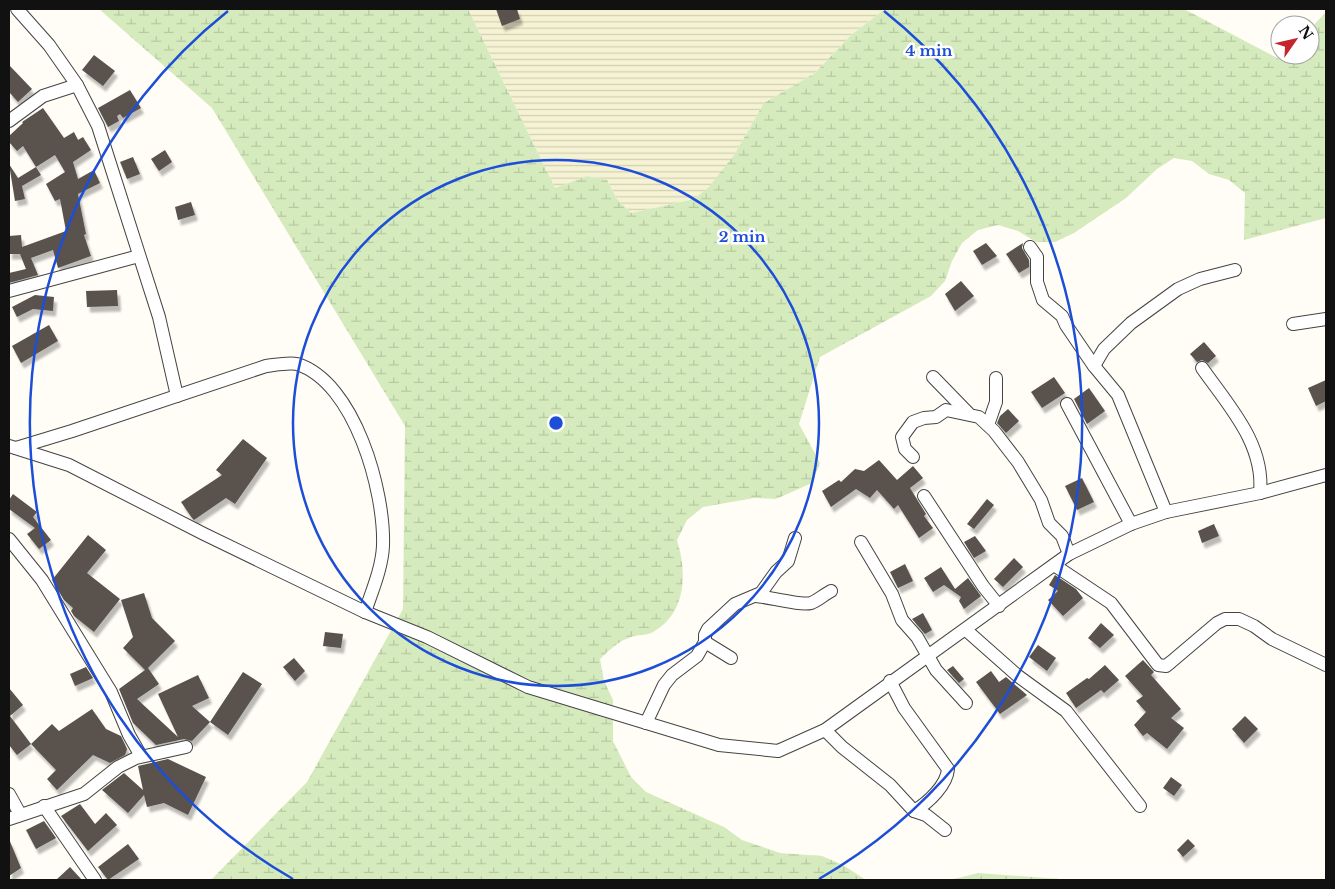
<svg xmlns="http://www.w3.org/2000/svg" width="1335" height="889" font-family="'Libre Baskerville',serif">
  <style>
    .farmland { fill: url(#farmland-rules) }
    .wetland { fill: url(#wetland-marsh) }
    .building { fill: #5a524d; filter: url(#shadow) }
    .lines { fill: none; stroke-linecap: round; stroke-linejoin: round }
    .street-casing { stroke: #444; stroke-width: 14 }
    .street { stroke: #fff; stroke-width: 12 }
    .ring { fill: none; stroke: #1d4ed8; stroke-width: 2.5 }
    .centre { fill: #1d4ed8; stroke: #fff; stroke-width: 2.5 }
    .ring-label { font-size: 15px; text-anchor: middle; font-weight: bold; fill: #1d4ed8; stroke: #fff; stroke-width: 5; stroke-linejoin: round; paint-order: stroke }
  </style>
  <defs>
    <pattern id="farmland-rules" width="6" height="5" patternUnits="userSpaceOnUse" patternTransform="scale(1.25)"><rect width="6" height="5" fill="#f6f3d4"/><path d="M0 2.5h6" fill="none" stroke="#d2cfb5"/></pattern>
    <pattern id="wetland-marsh" width="20" height="14" patternUnits="userSpaceOnUse" patternTransform="scale(1.25)"><rect width="20" height="14" fill="#d5ebbd"/><path d="M1 5h8M5 5V1M11 12h8M15 12V8" fill="none" stroke="#b6c8a1"/></pattern>
    <filter id="shadow"><feDropShadow dx="3" dy="5.5" stdDeviation="1" flood-color="#0004"/></filter>
  </defs>
  <rect width="100%" height="100%" fill="#fffdf5"/>
  <path class="farmland" d="M468,9h417l-34,26 -36,38 -51,30 -30,52 -24,32 -16,12 -63,14 -14,-14 -10,-19 -20,-4 -32,12z"/>
  <g class="wetland">
    <path d="M99,9h369l87,179 32,-12 20,4 10,19 14,14 63,-14 15,-12 25,-32 30,-52 51,-30 36,-38 34,-26h299l97,51 5,-5h24v-26l16,-17v206l-82,22 1,-47 -16,-13 -20,-6 -17,-13 -18,-3 -17,11 -31,29 -52,35 -19,9h-19l-18,-11 -20,-6 -20,5 -16,13 -10,18 -7,20 -14,15 -111,61 -21,67 21,39 -8,20 -36,16 -22,-1 -51,9 -16,13 -10,20c10,32 10,73 -24,92 -6,4 -15,2 -22,5 -12,4 -22,13 -31,22l4,22 9,19v41l18,36 15,15 78,35 18,13 38,13 42,3 21,9 23,15h-655l96,-98 96,-173 2,-183 -193,-318z"/>
    <path d="M978,873l96,7h-124z"/>
  </g>
  <g class="building">
    <path d="M496,9h21l3,10 -18,7z"/>
    <path d="M94,55l21,16 -12,15 -21,-16z"/>
    <path d="M9,65l23,24 -14,13 -9,-10z"/>
    <path d="M130,90l11,18 -18,10 -3,-4 -3,2 2,5 -11,6 -10,-19z"/>
    <path d="M43,108l21,30 10,-6 4,8 5,-3 8,13 -18,12 5,17 16,-9 6,13 -22,11 8,40 -2,1 7,21 -33,12 -5,-18 -22,8 7,17 -29,8v-10l17,-4 -6,-15h-11v-18l12,-1 1,12 44,-16 -6,-32 -5,2 -9,-17 19,-12 -10,-17 -19,12 -13,-21 -6,5 -8,-9v-6l14,-13 -1,-1z"/>
    <path d="M165,150l7,12 -13,9 -8,-12z"/>
    <path d="M133,157l7,17 -13,5 -7,-17z"/>
    <path d="M9,164l9,14 18,-11 5,8 -19,11 3,13 -10,2z"/>
    <path d="M191,202l4,13 -17,5 -3,-13z"/>
    <path d="M986,243l11,13 -15,9 -9,-14z"/>
    <path d="M1023,243l-1,5 7,12v7l-10,6 -13,-19z"/>
    <path d="M961,281l13,15 -19,15 -10,-17z"/>
    <path d="M117,290l1,16 -31,1 -1,-16z"/>
    <path d="M35,295l19,2 -1,14 -20,-2 -16,8 -5,-10z"/>
    <path d="M49,325l9,16 -37,22 -9,-17z"/>
    <path d="M1204,342l12,14 -8,7 -6,-3 -5,2 -7,-8z"/>
    <path d="M1054,377l11,16 -23,15 -11,-16z"/>
    <path d="M1326,380v21l-10,5 -8,-18z"/>
    <path d="M1089,388l16,23 -18,13 -13,-25z"/>
    <path d="M1008,409l11,12 -13,12 -9,-10 3,-7z"/>
    <path d="M243,439l24,19 -32,46 -9,-6 -32,22 -2,-2 -11,-16 41,-27 -6,-5z"/>
    <path d="M879,460l18,20 16,-14 10,12 -13,10 16,26 -2,2 9,12 -14,10 -21,-33 -4,4 -17,-19 -7,8 -14,-9 -25,18 -9,-16 17,-11 2,2 14,-13 9,2z"/>
    <path d="M1082,478l12,24 -17,8 -12,-24z"/>
    <path d="M13,494l24,18 -4,5 18,23 -12,9 -12,-15 8,-6 -26,-19v-9z"/>
    <path d="M987,499l7,6 -20,24 -7,-5z"/>
    <path d="M1214,524l5,12 -17,7 -4,-12z"/>
    <path d="M88,535l18,15 -19,23 33,26 -26,33 -20,-16 -3,-5 2,-3 -9,-8 -12,-20z"/>
    <path d="M975,536l11,15 -12,7 -10,-16z"/>
    <path d="M1014,558l9,9 -20,20 -9,-8z"/>
    <path d="M905,564l8,17 -15,7 -8,-16z"/>
    <path d="M941,567l14,22 13,-11 13,18 -17,13 -5,-8 2,-4 -17,-12 -11,7 -9,-14z"/>
    <path d="M1055,575l21,14 7,9 -20,18 -15,-16 10,-9 -9,-6z"/>
    <path d="M144,593l8,25 23,23 -27,27 11,16 -22,15 41,38 -20,-43 40,-19 11,23 -17,8 18,16 -18,19 -8,-2 -28,6 -23,-22 -14,-34 26,-19 -22,-22 10,-11 -12,-37z"/>
    <path d="M923,613l9,17 -7,4 -13,-15z"/>
    <path d="M1101,623l13,12 -14,13 -12,-10z"/>
    <path d="M325,632l18,2 -2,14 -18,-2z"/>
    <path d="M1038,645l18,13 -9,13 -18,-14z"/>
    <path d="M294,658l11,13 -10,10 -12,-14z"/>
    <path d="M1143,660l11,12 -3,3 30,34 -10,9 13,10 -17,21 -20,-16 -4,3 -9,-11 12,-13 -10,-11 7,-5 -18,-20z"/>
    <path d="M1105,665l14,15 -15,13 -3,-3 -25,18 -10,-15 21,-15 2,1z"/>
    <path d="M953,666l11,13 -5,4 -12,-13z"/>
    <path d="M86,667l7,11 -18,8 -5,-12z"/>
    <path d="M991,671l8,11 7,-5 21,18 -27,19 -24,-32z"/>
    <path d="M243,672l19,12 -34,51 -18,-13z"/>
    <path d="M9,688l14,17 -13,11 21,28 -14,11 -8,-10z"/>
    <path d="M92,709l14,20 15,7 6,13 -2,6 -15,8 -17,-8 -36,35 -10,-11 9,-9 -25,-26 21,-20 7,7z"/>
    <path d="M1245,716l13,13 -14,14 -12,-14z"/>
    <path d="M168,759l38,18 -18,38 -24,-12 -17,4 -3,-12 -16,18 -26,-23 22,-17 19,17 -5,-24z"/>
    <path d="M1171,777l11,8 -8,11 -11,-8z"/>
    <path d="M80,804l15,20 11,-11 11,12 -29,26 -27,-35z"/>
    <path d="M44,821l12,17 -20,11 -10,-19z"/>
    <path d="M9,839l12,29 -12,8z"/>
    <path d="M1188,839l7,7 -12,11 -6,-7z"/>
    <path d="M128,844l11,15 -31,21 -10,-13z"/>
    <path d="M70,867l12,13h-26z"/>
  </g>
  <g class="lines">
    <g class="street-casing">
      <g id="street">
        <path d="M17,9l32,36 28,40 21,41 61,191 18,79"/>
        <path d="M9,121l34,-25 34,-11"/>
        <path d="M1030,247l7,10v25l6,18 19,16 4,9 28,41 24,29 48,117"/>
        <path d="M9,291l130,-35"/>
        <path d="M1293,324l33,-5"/>
        <path d="M1094,366l10,-17 27,-26 47,-34 22,-10 35,-9"/>
        <path d="M1202,368c26,37 63,76 58,125"/>
        <path d="M933,377l35,36"/>
        <path d="M1067,404l64,120"/>
        <path d="M988,425l8,-23v-24"/>
        <path d="M9,446l60,19 135,69 161,78 62,25 101,50 191,58 59,6 47,-21 244,-176 62,-30 35,-12 94,-19 66,-18"/>
        <path d="M16,448l56,-17 194,-65c9,-1 22,-4 31,-2 58,18 88,128 86,182 -1,22 -11,45 -18,66"/>
        <path d="M913,457l-8,-8 -3,-12 11,-15 11,-4 12,-1 10,-7 33,7 15,14 24,31 23,38 8,23 13,13 7,18"/>
        <path d="M924,496l59,90 16,20"/>
        <path d="M9,539l33,41 69,112 18,43 12,21"/>
        <path d="M861,542l31,52 10,26 15,17 19,33 30,33"/>
        <path d="M1054,565l57,38 47,62 8,1 5,-4 46,-39 8,-4h14l15,7 18,13 54,26"/>
        <path d="M756,596c13,1 45,10 55,7 6,-2 14,-9 20,-12"/>
        <path d="M966,630l52,46 48,35 74,95"/>
        <path d="M705,642l26,16"/>
        <path d="M890,681l14,27 44,61c-1,16 -20,34 -34,42"/>
        <path d="M646,723l18,-38 8,-10 25,-19 8,-14v-7l3,-6 27,-25 26,-11 15,-21 12,-11 7,-23"/>
        <path d="M825,730l17,17 48,38 24,26 12,4 19,15"/>
        <path d="M9,794l11,20"/>
        <path d="M44,806l51,74"/>
        <path d="M9,819l75,-25 34,-27 18,-9 50,-11"/>
      </g>
    </g>
    <use href="#street" class="street"/>
  </g>
  <g class="ring">
    <circle cx="556" cy="423" r="263"/>
    <path d="M293 879A527 527 0 0 1 228 11M884 11A527 527 0 0 1 819 879"/>
  </g>
  <circle cx="556" cy="423" r="8" class="centre"/>
  <g class="ring-label">
    <text x="929" y="56">4 min</text>
    <text x="742" y="242">2 min</text>
  </g>
  <rect width="1335" height="889" fill="none" stroke="#111111" stroke-width="20"/>
  <g transform="translate(1295 40) rotate(56)"><circle r="24" fill="#ffffff" stroke="#a0a0a0"/>
  <path d="M0-4L9 19L0 12L-9 19Z" fill="#c4262e"/>
  <text y="-8" font-size="14" font-weight="bold" text-anchor="middle" fill="#111111">N</text>
  </g>
</svg>
